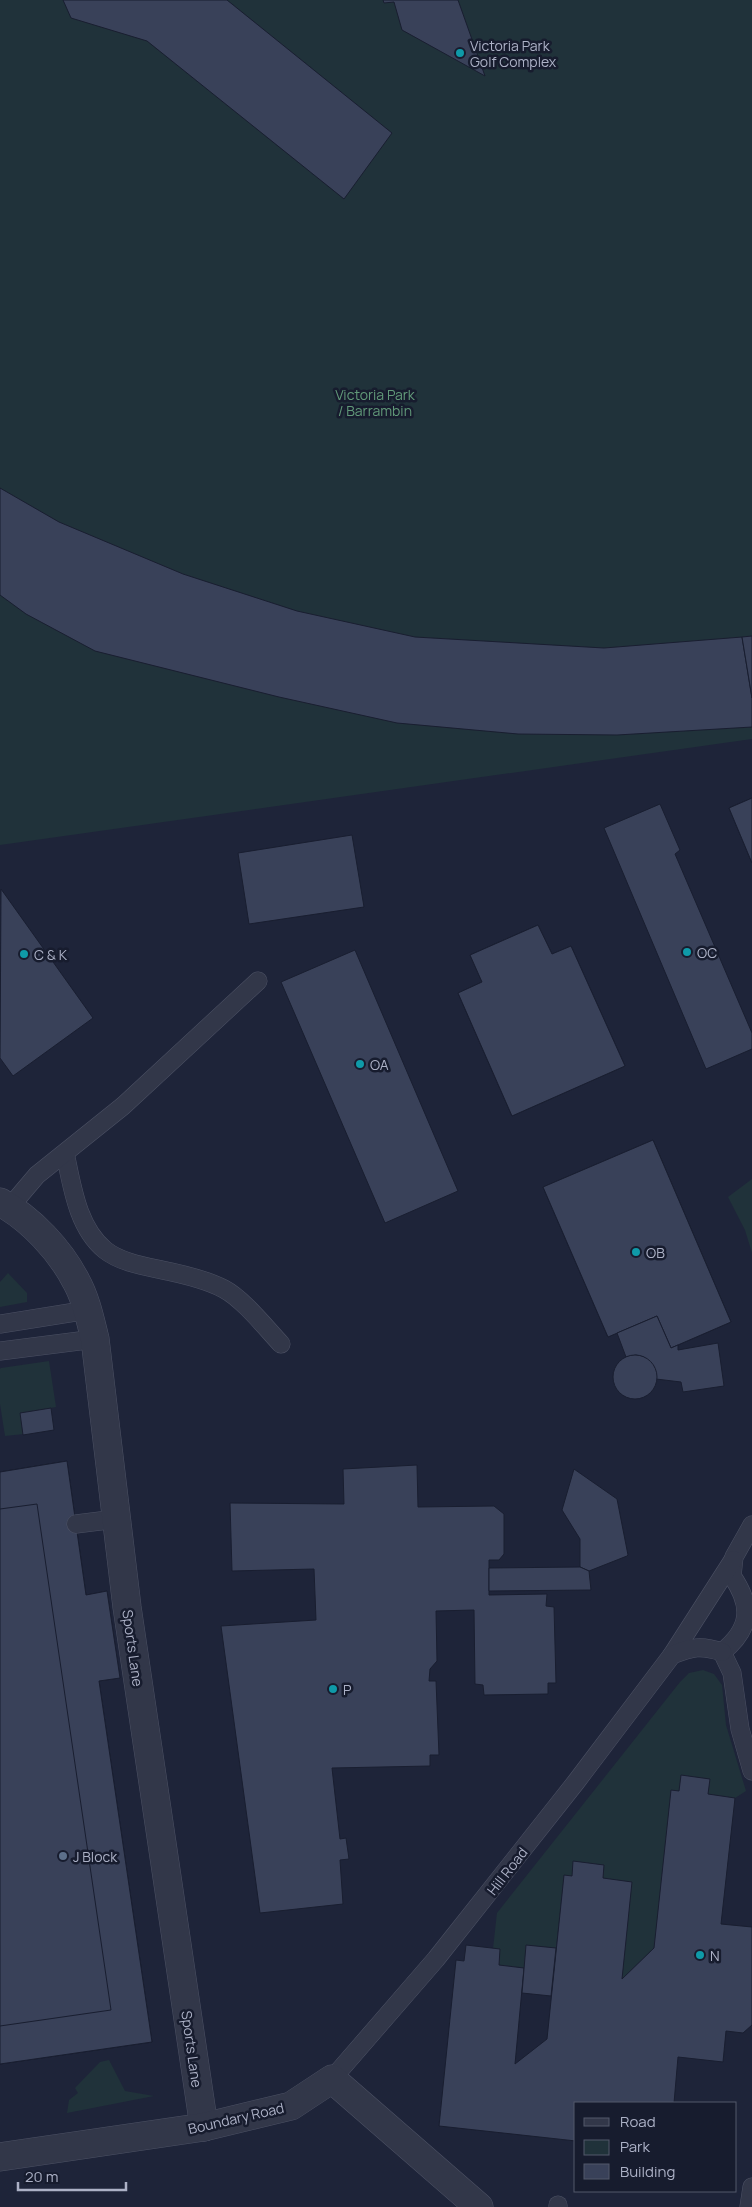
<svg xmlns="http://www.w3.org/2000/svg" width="752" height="2207" font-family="Manrope,sans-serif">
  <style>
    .green { fill: #20323a }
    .building { fill: #394159; stroke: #191e30 }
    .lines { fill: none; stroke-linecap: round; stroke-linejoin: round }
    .lane-casing { stroke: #4c5164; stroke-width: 19 }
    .street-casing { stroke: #4c5164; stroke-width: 29 }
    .lane { stroke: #323749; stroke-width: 18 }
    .street { stroke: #323749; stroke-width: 28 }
    .culture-dot { fill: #0f9aa8; stroke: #171c2e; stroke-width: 2 }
    .service-dot { fill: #5c6f8a; stroke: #171c2e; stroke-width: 2 }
    .labels { text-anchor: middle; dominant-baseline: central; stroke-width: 5; stroke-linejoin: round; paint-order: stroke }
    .poi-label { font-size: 14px; fill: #acb1c6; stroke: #171c2e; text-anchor: start }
    .park-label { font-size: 14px; fill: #619979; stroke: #171c2e }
    .street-label { font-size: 14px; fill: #acb1c6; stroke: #171c2e }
  </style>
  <rect width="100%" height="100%" fill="#1e2439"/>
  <g class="green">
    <path d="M0,0h752v739l-752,106z"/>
    <path d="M752,1179v74l-7,-23 -17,-33z"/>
    <path d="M8,1273l19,20v9l-27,5v-25z"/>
    <path d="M49,1361l7,46 -36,6 4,21 -19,2 -5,-32v-35l1,-1z"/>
    <path d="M703,1670l11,4 8,11 4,40 20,66 -11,7 -27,-4 2,-15 -29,-4 -2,16 -8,-1 -17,158 -32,31 10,-97 -29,-4 1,-13 -30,-4 -2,15h-8l-8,72 -29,-3 -3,23 -25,-3 1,-16h-7l4,-36 183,-231 9,-9z"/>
    <path d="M109,2060l16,31 29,5 -87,17 2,-13 9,-7 -3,-5 25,-26z"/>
  </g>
  <g class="building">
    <path d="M63,0h164l165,133 -48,66 -197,-158 -76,-23z"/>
    <path d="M383,0h75l27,76 -83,-46 -8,-28 -10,1z"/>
    <path d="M0,488l59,34 124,52 114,37 118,26 189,11 138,-11 10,61v29l-135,8 -99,-1 -121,-11 -118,-26 -184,-46 -69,-37 -26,-19z"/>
    <path d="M752,636v62l-10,-61z"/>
    <path d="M752,798v65l-23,-55z"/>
    <path d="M752,798v65l-23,-55z"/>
    <path d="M660,804l20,46 -5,4 77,179v16l-46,20 -102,-241z"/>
    <path d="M352,835l12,72 -115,17 -11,-71z"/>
    <path d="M1,889l92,129 -80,58 -13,-18z"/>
    <path d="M538,925l14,29 19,-8 54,120 -113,50 -54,-123 24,-11 -12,-27z"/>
    <path d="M538,925l14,29 19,-8 54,120 -113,50 -54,-123 24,-11 -12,-27z"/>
    <path d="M355,950l103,241 -73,32 -104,-241z"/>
    <path d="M653,1140l78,182 -60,26 -14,-32 -49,21 -65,-150z"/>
    <path d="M653,1140l78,182 -60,26 -14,-32 -49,21 -65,-150z"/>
    <path d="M657,1316l14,32 7,-3v5l40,-7 6,43 -41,6 -2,-10 -25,-3 -2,-12 -10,-10 -8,-2 -10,2 -9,-24z"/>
    <circle cx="635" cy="1377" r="22"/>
    <path d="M51,1408l3,22 -31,5 -3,-22z"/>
    <path d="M67,1461l19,134 21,-4 13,87 -21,3 53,361 -152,22v-592z"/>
    <path d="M67,1461l19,134 21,-4 13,87 -21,3 53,361 -152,22v-38l111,-16 -74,-506 -37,5v-37z"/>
    <path d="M417,1465l1,42 76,-1 10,8v40l-5,6h-10v35l58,-1 -1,12 8,1 2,76h-8v11l-64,1 -1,-10 -8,-1 -1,-74 -38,1 1,50 -7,8 -1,12h7l3,74h-9v11l-98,2 8,71 6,-1 3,21 -9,1 3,44 -83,9 -39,-287 95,-6 -2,-51 -82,2 -2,-68 114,1 -1,-35z"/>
    <path d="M574,1469l43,30 11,56 -1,1 -38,15 -9,-4v-28l-18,-29z"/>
    <path d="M580,1567l9,4 2,19 -102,1v-23z"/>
    <path d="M681,1775l29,4 -2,15 27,4 -14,126 31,3v98l-9,8 -17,-2 -3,31 -45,-5 -4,46h-98v38l-137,-15 17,-166 8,1 2,-16 34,4 -1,16 25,3 -9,96 32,-25 17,-164 8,1 1,-15 31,4 -1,13 29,4 -10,97 32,-31 17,-158 8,1z"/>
    <path d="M526,1945l30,3 -5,48 -29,-3z"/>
  </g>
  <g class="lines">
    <g class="lane-casing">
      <g id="lane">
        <path d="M65,1153c7,32 12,74 40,97 15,12 38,16 57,20 20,4 43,9 62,19 19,10 42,39 57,55"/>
        <path d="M9,1208l28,-33 86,-69 135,-125"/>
        <path d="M0,1324l88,-14"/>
        <path d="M0,1351l95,-12"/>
        <path d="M76,1524l40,-5"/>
        <path d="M722,1652c30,-24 30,-47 10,-76l2,-19 18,-32"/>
        <path d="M722,1652l10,21 8,56 12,42"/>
        <path d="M672,1655l61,-95"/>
        <path d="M332,2079l104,-120 140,-177 96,-127c20,-8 29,-10 50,-3"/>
        <path d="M558,2207v-2"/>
        <path d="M749,2207l3,-20"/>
      </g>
    </g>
    <g class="street-casing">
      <g id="street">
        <path d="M0,1202c31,17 60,48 76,79 10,18 14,38 19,58l32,268 77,520"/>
        <path d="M0,2157l204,-30 87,-21 41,-27 147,128"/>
      </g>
    </g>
    <use href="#lane" class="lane"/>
    <use href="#street" class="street"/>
  </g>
  <g class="culture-dot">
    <circle cx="460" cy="53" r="5"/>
    <circle cx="687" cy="952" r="5"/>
    <circle cx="24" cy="954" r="5"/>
    <circle cx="360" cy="1064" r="5"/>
    <circle cx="636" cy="1252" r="5"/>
    <circle cx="333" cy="1689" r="5"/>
    <circle cx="700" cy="1955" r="5"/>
  </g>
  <circle class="service-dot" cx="63" cy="1856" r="5"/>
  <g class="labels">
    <g class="poi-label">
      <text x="470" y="45">Victoria Park<tspan x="470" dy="16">Golf Complex</tspan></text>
      <text x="697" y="952">OC</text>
      <text x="34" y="954">C &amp; K</text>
      <text x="370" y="1064">OA</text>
      <text x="646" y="1252">OB</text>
      <text x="343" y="1689">P</text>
      <text x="73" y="1856">J Block</text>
      <text x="710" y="1955">N</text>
    </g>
    <g class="park-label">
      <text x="375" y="394">Victoria Park<tspan x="375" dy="16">/ Barrambin</tspan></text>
    </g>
    <g class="street-label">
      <text transform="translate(133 1648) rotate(82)">Sports Lane</text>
      <text transform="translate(507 1871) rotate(-52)">Hill Road</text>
      <text transform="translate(192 2049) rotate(82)">Sports Lane</text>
      <text transform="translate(236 2118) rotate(-13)">Boundary Road</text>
    </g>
  </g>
  <rect x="574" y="2102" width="162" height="90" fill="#171c2e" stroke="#53586b"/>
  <rect x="584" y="2118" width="25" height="8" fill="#323749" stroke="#53586b"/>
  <text x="620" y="2127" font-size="15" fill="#acb1c6">Road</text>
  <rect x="584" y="2140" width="25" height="15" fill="#20323a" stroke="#53586b"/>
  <text x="620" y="2152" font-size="15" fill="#acb1c6">Park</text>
  <rect x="584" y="2164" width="25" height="15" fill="#394159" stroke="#53586b"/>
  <text x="620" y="2177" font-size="15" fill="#acb1c6">Building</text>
  <path d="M18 2182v8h108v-8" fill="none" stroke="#acb1c6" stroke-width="2.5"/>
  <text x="25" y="2182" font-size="15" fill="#acb1c6" stroke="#171c2e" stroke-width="4" paint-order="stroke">20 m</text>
</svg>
